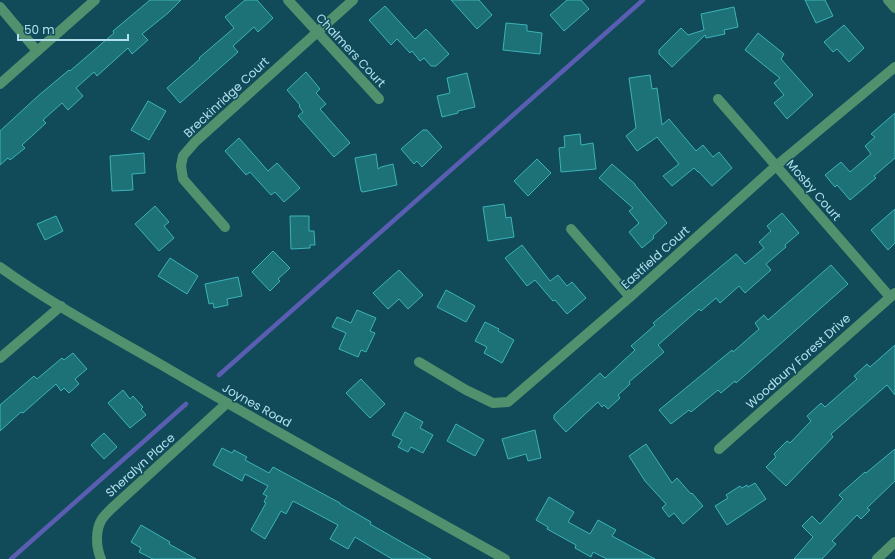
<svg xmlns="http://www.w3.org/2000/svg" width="895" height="559" font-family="Poppins,sans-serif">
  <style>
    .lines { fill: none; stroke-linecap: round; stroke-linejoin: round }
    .stream { stroke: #5a5eb2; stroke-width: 4.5 }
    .building { fill: #1c7276; stroke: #3cb3b8 }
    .minor { stroke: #51916e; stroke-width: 10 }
    .labels { text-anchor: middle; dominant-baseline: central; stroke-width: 3; stroke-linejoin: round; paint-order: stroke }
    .street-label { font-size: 12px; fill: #b2e0ee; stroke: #114b59 }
  </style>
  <rect width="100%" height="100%" fill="#114b59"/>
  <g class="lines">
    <g class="stream">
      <path d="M219,375l424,-375"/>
      <path d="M11,559l175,-155"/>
    </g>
  </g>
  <g class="building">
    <path d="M150,0h31l-13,13 -26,21 6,6 -16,14 -4,-6 -31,28 -3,-4 -18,16 7,8 -15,14 -6,-7 -19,17 3,3 -24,22 3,3 -15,12 -2,-2 -8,7v-34l38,-35 31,-26 1,1 44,-38 -1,-2z"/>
    <path d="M245,0h12l16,18 -15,14 -4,-5 -21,19 5,6 -58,51 -13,-15 33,-29 -1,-1 35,-30 -9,-11z"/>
    <path d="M451,0h28l13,15 -15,14z"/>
    <path d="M567,0h14l8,9 -25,22 -14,-16z"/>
    <path d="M805,0h20l8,16 -17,7z"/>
    <path d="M385,6l30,33 11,-10 23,25 -13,12h-5l-7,-8 -4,3 -8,-10 -2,2 -13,-14 -6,6 -22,-25z"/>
    <path d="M734,7l4,20 -14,3 1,4 -19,4 -1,-3 -33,32 -13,-13v-4l22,-22 7,7 16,-5 -3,-16z"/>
    <path d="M506,23l21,2v6l15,2 -2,21 -37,-4z"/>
    <path d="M844,25l20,23 -15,14 -12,-13 -4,3 -9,-10z"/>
    <path d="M758,33l26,21 -3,5 32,36 -26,24 -13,-16 10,-8 -10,-12 6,-5 -35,-28z"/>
    <path d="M306,72l14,17 -4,4 10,11 -6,5 30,34 -16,14 -36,-41 5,-4 -4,-6 1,-1 -13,-15z"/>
    <path d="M467,73l8,34 -17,4v2l-16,4 -5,-21 13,-3 -3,-15z"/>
    <path d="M650,75l2,14 5,-1 5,37 7,-6 27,32 7,-6 10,12 6,-5 13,16 -20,18 -13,-14h-1l-4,-4 -22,18 -9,-10 16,-12 -22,-27 -20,14 -11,-15 10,-8 -7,-50z"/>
    <path d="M148,101l18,10 -17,29 -18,-10z"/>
    <path d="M895,113v45l-21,18 2,2 -26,22 -13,-15 -2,2 -10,-12 16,-13 9,10 21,-18 -6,-8 10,-9 -4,-3z"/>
    <path d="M423,130h4l15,17 -20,20 -5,-6 -3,3 -13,-15z"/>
    <path d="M580,134l1,11 12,-2 3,26 -35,3 -2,-24 6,-1 -1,-11z"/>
    <path d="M239,138l29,33 9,-8 23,25 -16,14 -9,-10 -4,3 -21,-23 -4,3 -21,-24z"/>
    <path d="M144,153l1,20 -13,1 1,16 -21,1 -2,-35z"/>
    <path d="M376,154l2,15 3,-2 12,-3 4,21 -34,7 -2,-1 -6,-33z"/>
    <path d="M537,159l14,14 -23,23 -14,-15z"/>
    <path d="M612,164l23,20v1l32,38 -14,13 1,2 -12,10 -13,-16 10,-9 -10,-12 4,-3 -34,-30z"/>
    <path d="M504,204l2,14 5,-1 3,20 -26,4 -5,-34z"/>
    <path d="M155,206l14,16 -5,4 10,12 -15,13 -24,-27z"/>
    <path d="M895,209v34l-7,7 -17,-20z"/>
    <path d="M782,213l17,20 -14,12 1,2 -20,17 5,6 -26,23 -6,-7 -19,17 -4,-5 -15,13 -2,-2 -41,36 6,7 -35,30 1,2 -12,11 2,3 -12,11 -4,-4 -2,2 -4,-5 -32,30 -12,-13v-4l46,-42 5,5 30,-28 -4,-4 24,-21 -2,-2 83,-69 9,10 19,-16 -5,-6 12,-11 -4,-5z"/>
    <path d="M56,216l7,15 -18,9 -8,-16z"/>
    <path d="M290,216h19v15h5l1,14h-5v3l-19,1z"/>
    <path d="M522,245l28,36 8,-6 9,11 5,-4 14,16 -19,16 -12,-14 -2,1 -18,-21 -8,6 -22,-28z"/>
    <path d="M273,251l17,17 -12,11 2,2 -10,10 -18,-19z"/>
    <path d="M170,258l28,18 -11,18 -29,-18z"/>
    <path d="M831,265l17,19 -112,99 -1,-2 -14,12 -3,-3 -27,22 -2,-2 -18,14 -12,-14 73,-60 1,2 26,-23 -4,-6 9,-8 4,5z"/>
    <path d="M399,270l24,25 -15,14 -9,-10 -11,10 -15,-16z"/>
    <path d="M238,277l4,19 -15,3 1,6 -14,3 -1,-5 -4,1 -4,-20z"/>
    <path d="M446,290l29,16 -9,16 -29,-15z"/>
    <path d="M357,310l19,8 -6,13 5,2 -9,19 -5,-2 -3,7 -19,-8 7,-16 -14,-6 5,-10 14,6z"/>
    <path d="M485,322l14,7 -1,2 16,9 -12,23 -18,-10 3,-6 -12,-6z"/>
    <path d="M895,345v50l-8,-10 -56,49 2,3 -47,49 -20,-19 10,-10 -2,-3 13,-13 3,2 21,-22 -4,-5 14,-13 4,4 32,-28 -3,-3 13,-12 3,3z"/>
    <path d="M73,353l14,16 -12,10 4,5 -10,9 -5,-5 -3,3 -5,-7 -33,29 -2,-1 -21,19v-26l34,-29 3,3 25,-21 2,2z"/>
    <path d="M361,379l24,25 -15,14 -24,-25z"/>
    <path d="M123,390l7,9 3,-3 10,11 -2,2 5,6 -16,13 -22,-25z"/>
    <path d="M405,412l18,10 -3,6 13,7 -10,18 -12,-6 -3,5 -10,-5 4,-7 -10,-5z"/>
    <path d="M456,424l28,16 -9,16 -28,-15z"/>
    <path d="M535,430l6,28 -13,3 -2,-7 -18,5 -6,-20z"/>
    <path d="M104,433l13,14 -13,12 -13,-14z"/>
    <path d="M646,444l26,39 5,-5 14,16 1,-1 11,13 -20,18 -9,-11 -5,4 -7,-9 4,-4 -21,-23 -16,-25z"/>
    <path d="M222,448l10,5 2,-3 13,7 -2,3 24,13 4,-6 67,36v1l31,18 -1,2 61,35h-39l-37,-22 -7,12 -18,-10 8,-14 -45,-24 -7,13 -5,-3 -16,28 -14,-9 15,-27 -2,-1 3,-6 -4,-2 5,-8 -23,-12 -3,7 -29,-16z"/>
    <path d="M895,449v32l-28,27 3,2 -9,9 -4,-4 -25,26 4,3 -14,15h-28l19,-22 -11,-11 10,-10 8,8 23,-25 -4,-4 26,-23 1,1z"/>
    <path d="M755,483l11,16 -39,26 -12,-19 13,-8 -2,-3 14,-9 2,2 5,-3 1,2z"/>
    <path d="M549,497l25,15 -6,10 22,12 8,-14 18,10 -4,6 43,23h-48l-14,-7 -2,5 -16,-9 1,-3 -29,-16 1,-2 -12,-7z"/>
    <path d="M141,525l29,17 -1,2 27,15h-43l-14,-7 2,-4 -10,-6z"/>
  </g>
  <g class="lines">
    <g class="minor">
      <path d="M288,0l91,99"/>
      <path d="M888,0l7,8"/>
      <path d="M0,7l37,44"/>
      <path d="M0,84l95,-84"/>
      <path d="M718,99l172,198"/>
      <path d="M225,227l-42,-48 -2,-13 2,-10 12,-14 158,-142"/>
      <path d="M571,229l59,68"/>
      <path d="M0,267c50,36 106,66 160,97 114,67 229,130 345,195"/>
      <path d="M0,358l61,-52"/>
      <path d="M419,362l47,28 27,13 15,-1 122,-105 146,-131 119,-99"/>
      <path d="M719,449l176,-156"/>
      <path d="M101,559c-5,-12 -6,-29 1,-40 2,-3 6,-7 9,-10l116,-106"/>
      <path d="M877,559l18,-17"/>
    </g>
  </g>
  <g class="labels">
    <g class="street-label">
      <text transform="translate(351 50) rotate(47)">Chalmers Court</text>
      <text transform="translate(226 97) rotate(-43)">Breckinridge Court</text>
      <text transform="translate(814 190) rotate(49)">Mosby Court</text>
      <text transform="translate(655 257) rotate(-42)">Eastfield Court</text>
      <text transform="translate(798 361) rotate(-42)">Woodbury Forest Drive</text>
      <text transform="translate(257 405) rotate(29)">Joynes Road</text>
      <text transform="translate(140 465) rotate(-42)">Sheralyn Place</text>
    </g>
  </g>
  <path d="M18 34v6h110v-6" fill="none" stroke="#b2e0ee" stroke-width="2"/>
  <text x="24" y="34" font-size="12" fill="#b2e0ee" stroke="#114b59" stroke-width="3" paint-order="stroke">50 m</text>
</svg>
